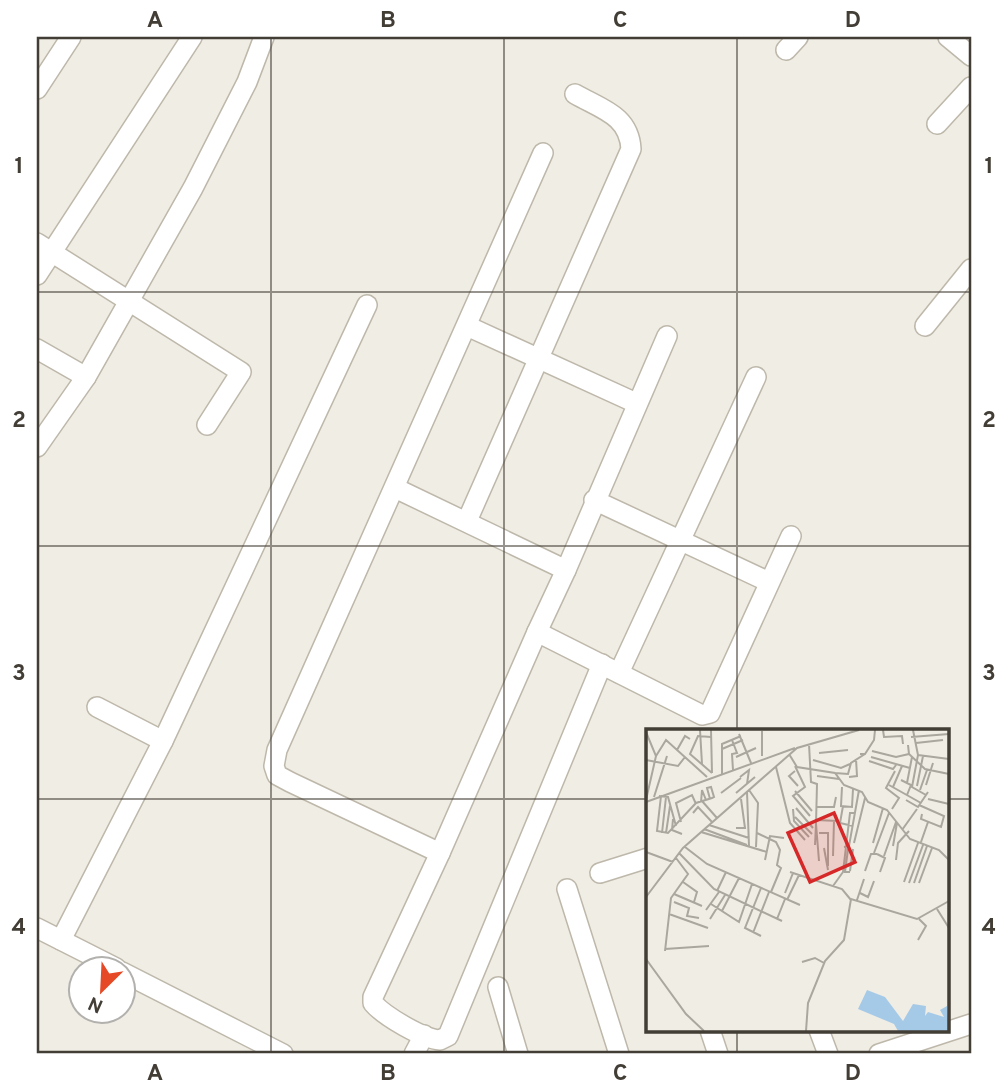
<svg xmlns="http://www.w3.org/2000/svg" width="1008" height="1091" font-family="Overpass,sans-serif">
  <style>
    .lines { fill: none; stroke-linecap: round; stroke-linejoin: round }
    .street-casing { stroke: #beb8ab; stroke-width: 22 }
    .street { stroke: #fff; stroke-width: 19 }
    .grid { fill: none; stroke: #423d35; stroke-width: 2; stroke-opacity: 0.55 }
    .inset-road { fill: none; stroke: #aaa79e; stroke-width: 2 }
    .view { fill: #d62828; fill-opacity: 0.15; stroke: #d62828; stroke-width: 3.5 }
    .inset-edge { fill: none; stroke: #423d35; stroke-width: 3.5 }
    .neatline { fill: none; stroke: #423d35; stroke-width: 2.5 }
    .grid-label { font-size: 23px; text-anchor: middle; font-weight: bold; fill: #423d35 }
  </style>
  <rect width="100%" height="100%" fill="#f0ede4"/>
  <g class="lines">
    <g class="street-casing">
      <g id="street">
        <path d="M948,37l23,19"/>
        <path d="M786,50l12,-13"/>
        <path d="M37,89l34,-52"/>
        <path d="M937,124l34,-37"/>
        <path d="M37,243l204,129 -34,53"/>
        <path d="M37,275l155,-238"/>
        <path d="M467,326l169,77"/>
        <path d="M925,326l46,-57"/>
        <path d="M37,349l49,28"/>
        <path d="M37,447l49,-70 107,-189 54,-106 17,-45"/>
        <path d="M395,488l171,82"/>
        <path d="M594,500l175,82"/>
        <path d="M467,521l164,-372c-2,-34 -30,-40 -56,-55"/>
        <path d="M537,632l165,83 8,-2 81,-177"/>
        <path d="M602,664l-154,372 -8,4c-17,-1 -56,-24 -67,-37v-6l67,-144 97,-221 29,-62 101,-234"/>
        <path d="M619,673l137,-296"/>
        <path d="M97,707l66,34"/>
        <path d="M440,853l-150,-71 -13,-7 -3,-9 3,-16 266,-597"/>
        <path d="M600,873l48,-15"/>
        <path d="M567,889l52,165"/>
        <path d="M37,928l79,40"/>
        <path d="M61,940l102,-199 204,-436"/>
        <path d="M122,972l161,82"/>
        <path d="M498,987l20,67"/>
        <path d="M710,1030l8,24"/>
        <path d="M819,1030l9,24"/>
        <path d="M414,1054l10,-19"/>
        <path d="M879,1054l92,-30"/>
      </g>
    </g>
    <use href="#street" class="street"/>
  </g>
  <path class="grid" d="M271,37v1017M504,37v1017M737,37v693M37,292h934M37,546h934M37,799h611M947,799h24M737,1030v24"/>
  <g transform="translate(646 729)">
    <rect width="303" height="303" fill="#f0ede4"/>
    <path d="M221,261l18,7 18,24 10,-17 13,2 -1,10 3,-4 16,5 -4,-7 7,-4 2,25h-51l-4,-7 -36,-15z" fill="#a5cae8"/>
    <path class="inset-road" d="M54,1l2,34M65,1l1,43M237,1l1,7 18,-1 1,8M267,1l5,25 -6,32 14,8M116,2v25M0,3l10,24 -10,44M93,5l12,29M65,8l-13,-1 -8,18 22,19M265,8l38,-3M86,11l5,13 -5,1 1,16M270,14l27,-3M163,15l2,38 6,2 -1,40M262,16l1,9 16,15 24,5M76,20l21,-9M31,21l8,-14 5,3M226,22l24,6 13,-3M173,24l29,-3M143,25l8,13 38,6 9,12 18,7 6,10 19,8 23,29 29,11 10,10M214,25h5l9,-14 1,-10M272,26l31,4M10,27l10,-16 41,37M90,28l20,-9M225,28l39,11M0,31l32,6 7,-9M167,31l28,8 9,-4M223,32l24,8 3,-4M149,37l10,21 -12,9 17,20M130,38l14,56 15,17M149,42l-6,5 9,10M189,44l13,1 3,-11 14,-9M76,45v-30l19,-8M171,47l22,3M94,48l9,-7 -2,14M203,48l8,-1 -1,-17M255,51l10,5 -4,10M261,54l5,-26M243,56l32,18M280,56l7,-22M271,57l6,-30M196,58l-1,19 11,1 1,-18M247,58l9,-21M103,61l9,13 -2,44M274,61l7,-20M149,62l17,20M101,63l2,54M75,64l20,-15M90,64l19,-16M13,67l9,1 8,29M15,67l-4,35 11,2 28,-30 16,-5 2,-1 -3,-10 -4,1 3,11M8,68l13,-41M282,70l21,5M260,71l12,7 10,-15M56,72l15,17M0,73l149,-54M55,73l1,-12 4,10M273,76l25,11 -3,11 -20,-8 1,-5M197,77l-3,17 13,3M170,78h18l2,-10M150,79l17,20M147,80l1,12 15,16M246,80l7,-11 -13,-10 9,-17M47,84l5,-6 14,15M149,88l17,17M27,90l-1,11 10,4M170,91l22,1M35,93l-5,-19 16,-8 4,9M63,96l40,13M90,99h9l-4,-29M58,100l43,16M256,101l15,-21M55,103l66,20M16,104l4,-36M20,104l4,-27M111,104l19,9 4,8 -3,15 4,3 -10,24M173,104h9v33M275,113l7,-20M208,114l11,-45M227,114l10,-35M169,116l1,-21 3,37M247,117l4,-23M39,118l22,17 93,41M198,118l5,-1 10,-56M178,119l4,22M202,120l-3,23h5M0,123l27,10M33,124l35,36 68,32M228,124l15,-40M231,125l8,4 -5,14M187,127l1,-35M238,127l12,-34M119,131l5,-24 14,2M250,131l2,-17 11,-12M204,142l3,-22M219,142l6,-17h6M144,143l52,17 9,11M37,153l14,10 -3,10M258,153l14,-39M263,154l14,-38M268,154l13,-37M273,154l13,-35M187,157l10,-14 7,-59h5M71,162l9,-19M139,164l8,-20M214,164l8,4 6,-16M28,165l28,12M0,168l37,-49 114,-100 62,-18M141,171l12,-25M211,171l7,-21M28,173l15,6 -2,8 12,2M65,175l28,18 13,-38M291,180l12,19M60,181l13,-18M76,182l17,-33M23,185l39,14M64,190l15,-24M131,190l8,-20M107,204l16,-41M115,207l-16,-8 16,-40M272,211l8,-14 -7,-7M19,220l44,-3M19,222l6,-53 17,-24 -12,-16M0,230l40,55 18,17M156,233l13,-4 9,5M160,302l2,-28 17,-42 19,-21 7,-41 66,20 32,-18"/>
    <path class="view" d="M188,84l21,49 -45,20 -22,-49z"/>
    <rect width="303" height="303" class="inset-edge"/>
  </g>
  <rect width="1008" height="1091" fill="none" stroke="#ffffff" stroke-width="77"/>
  <g transform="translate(102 990) rotate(204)"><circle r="33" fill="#ffffff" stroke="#b3b1ae" stroke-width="2"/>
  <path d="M0-5L12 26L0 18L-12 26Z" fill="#e64925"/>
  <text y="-10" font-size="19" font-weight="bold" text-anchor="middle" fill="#423d35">N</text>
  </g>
  <rect x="38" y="38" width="932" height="1014" class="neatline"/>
  <g class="grid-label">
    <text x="155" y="27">A</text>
    <text x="388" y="27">B</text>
    <text x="620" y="27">C</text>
    <text x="853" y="27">D</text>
    <text x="19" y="173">1</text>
    <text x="989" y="173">1</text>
    <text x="19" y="427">2</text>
    <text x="989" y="427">2</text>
    <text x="19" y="680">3</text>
    <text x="989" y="680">3</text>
    <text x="19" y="934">4</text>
    <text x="989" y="934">4</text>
    <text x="155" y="1080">A</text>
    <text x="388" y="1080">B</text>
    <text x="620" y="1080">C</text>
    <text x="853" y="1080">D</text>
  </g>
</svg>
